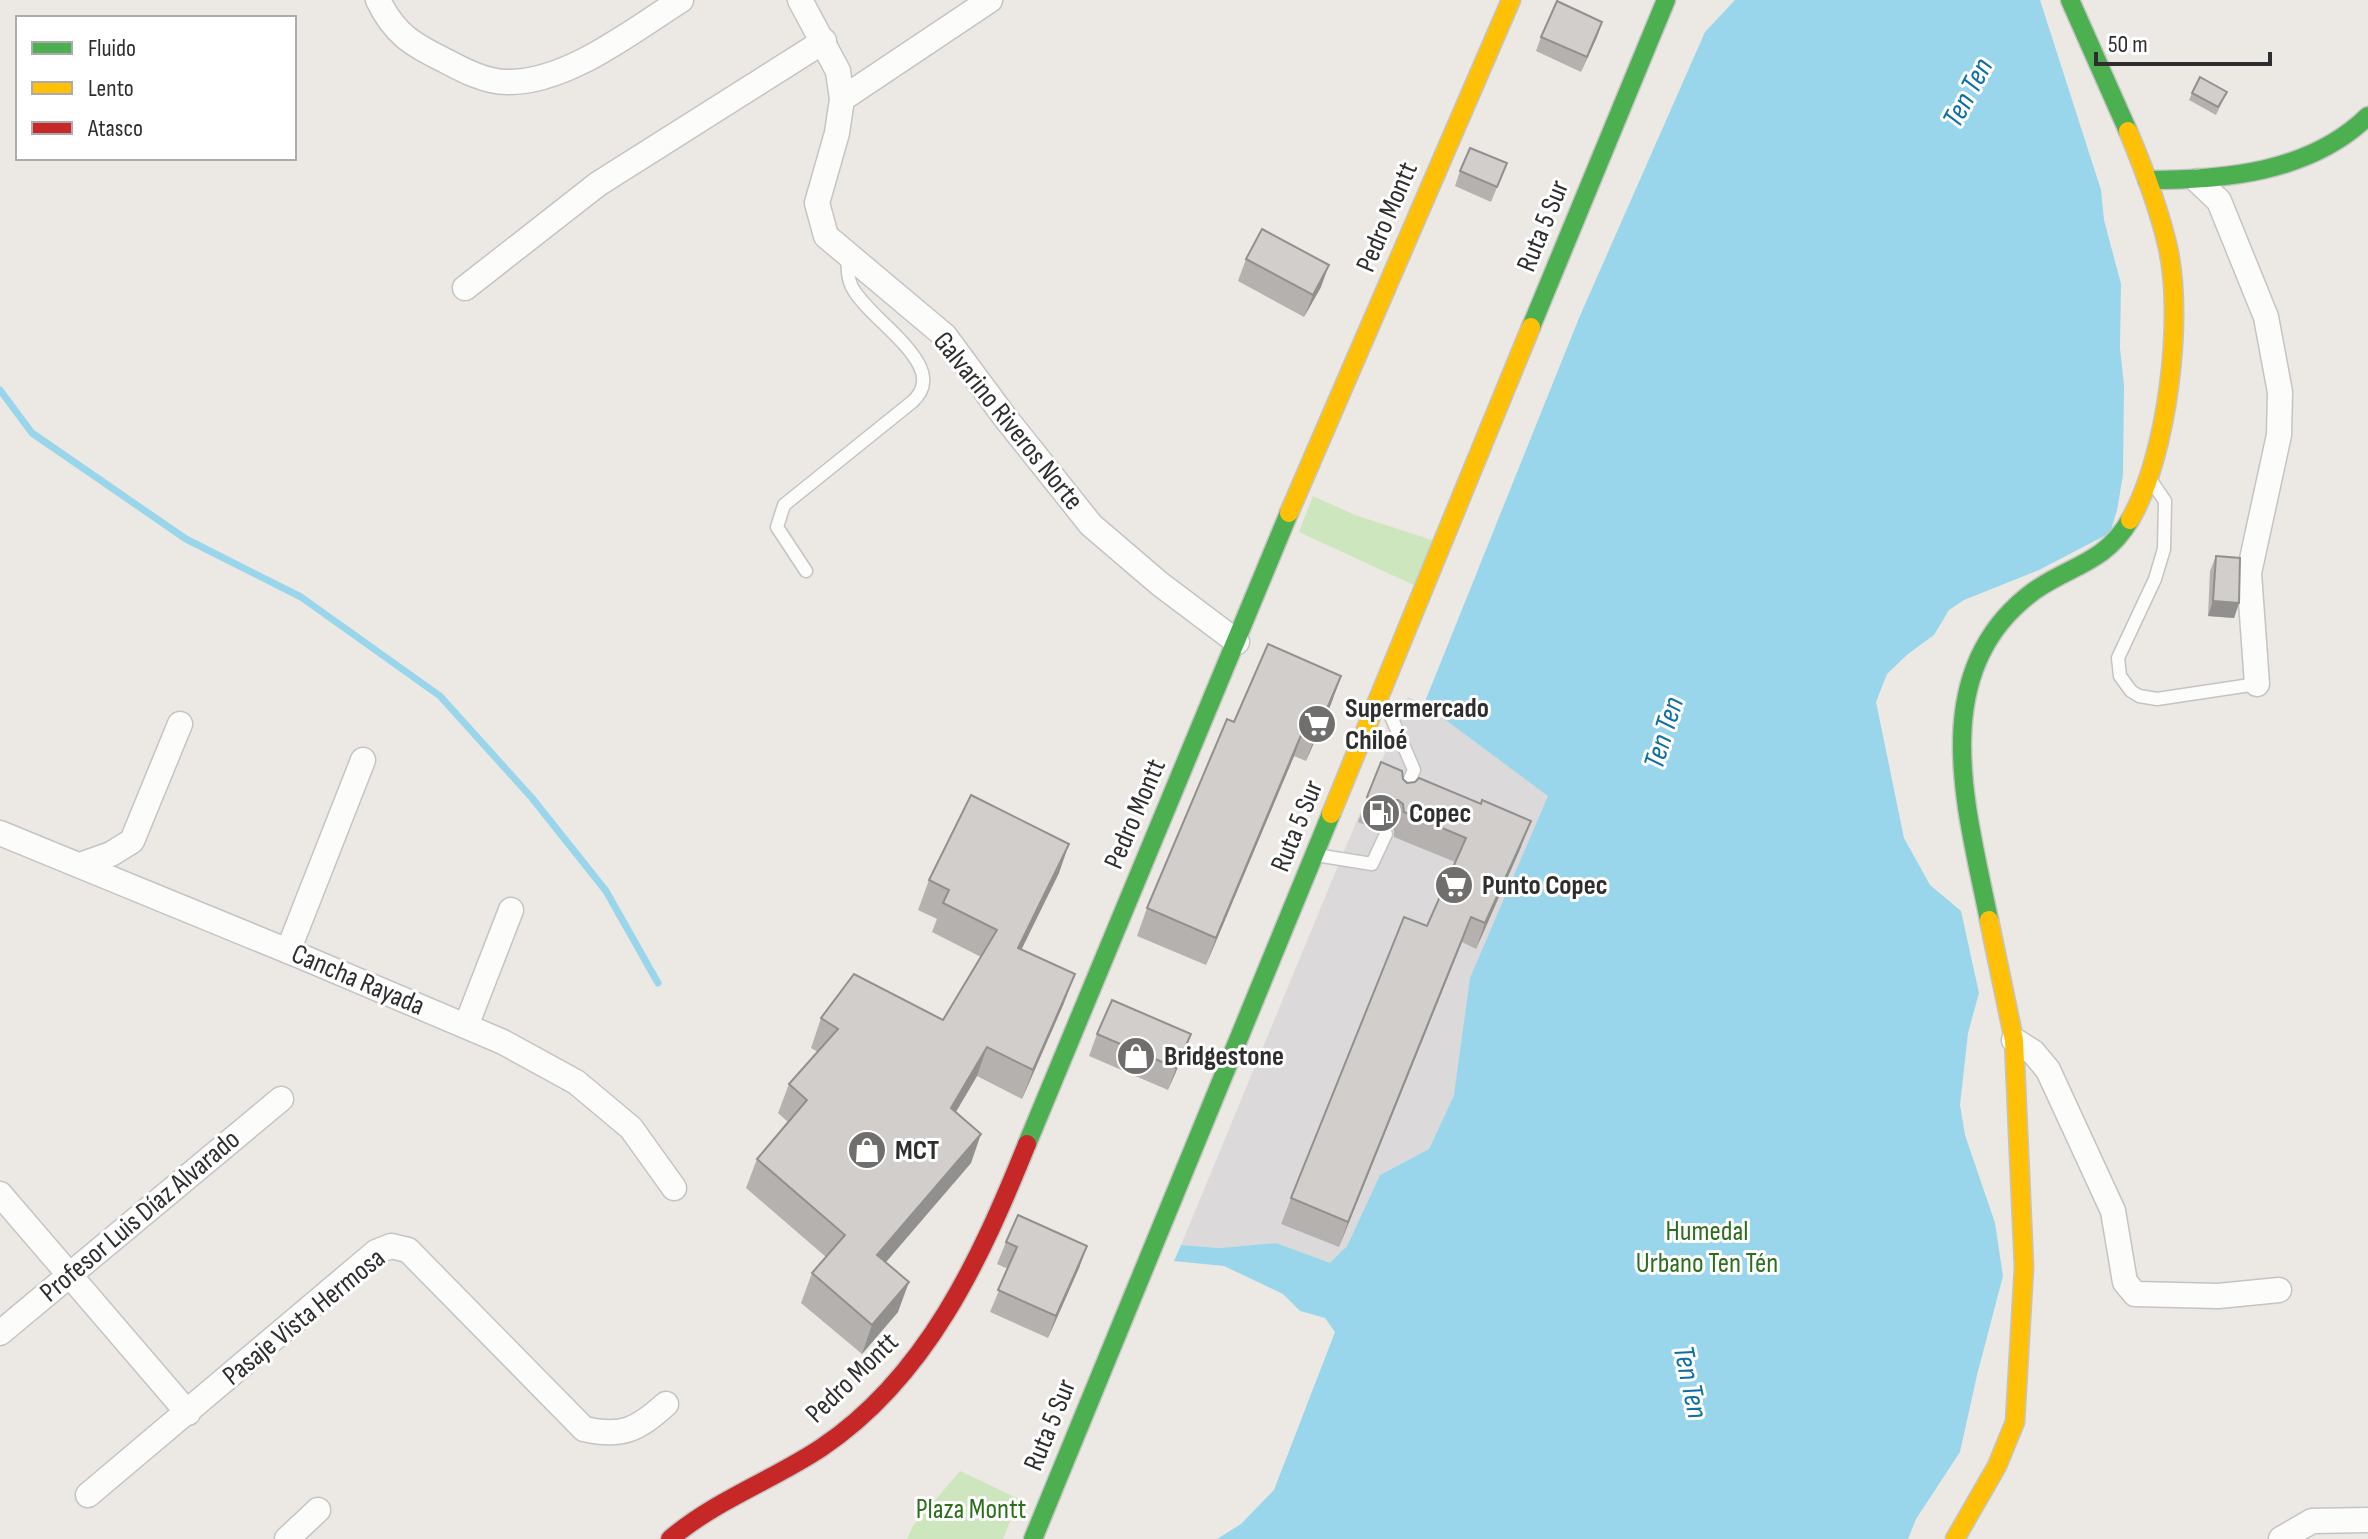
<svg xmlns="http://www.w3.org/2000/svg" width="2368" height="1539" font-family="'Sofia Sans Condensed',sans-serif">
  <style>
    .industrial { fill: #dcd9db }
    .green { fill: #cee6be }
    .water { fill: #99d6ec }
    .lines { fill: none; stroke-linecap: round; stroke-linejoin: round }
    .stream { stroke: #99d6ec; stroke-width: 7 }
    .lane-casing { stroke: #c5c4c5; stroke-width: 15 }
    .street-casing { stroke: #c5c4c5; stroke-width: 27 }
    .fast-casing { stroke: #c5c4c5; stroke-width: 21 }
    .slow-casing { stroke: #c5c4c5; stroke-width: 21 }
    .jam-casing { stroke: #c5c4c5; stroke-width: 21 }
    .lane { stroke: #fcfcfb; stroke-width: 12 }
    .street { stroke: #fcfcfb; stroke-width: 24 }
    .fast { stroke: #4caf50; stroke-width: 18 }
    .slow { stroke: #ffc107; stroke-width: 18 }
    .jam { stroke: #c62828; stroke-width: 18 }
    .wall { fill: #b4b1af }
    .shaded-wall { fill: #92908e }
    .building { fill: #d1cecb; stroke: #92908e; stroke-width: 2 }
    .labels { text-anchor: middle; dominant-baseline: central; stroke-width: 6; stroke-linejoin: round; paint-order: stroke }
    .street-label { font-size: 28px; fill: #2e2e2e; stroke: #fff }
    .poi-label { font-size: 28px; font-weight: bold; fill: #2e2e2e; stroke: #fff; text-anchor: start }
    .park-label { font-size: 28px; fill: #2c6e1b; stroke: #fff }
    .water-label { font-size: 30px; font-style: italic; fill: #0d6fa3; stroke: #fff }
  </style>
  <rect width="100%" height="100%" fill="#ece8e4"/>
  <path class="industrial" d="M1408,697l16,7 125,92 -95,299 -25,54 -49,26 -33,71 -17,18 -54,-21 -56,5 -39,-3z"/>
  <g class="green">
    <path d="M1313,496l42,19 83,27 -20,45 -119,-55z"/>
    <path d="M960,1471l59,28 -16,40h-96l6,-13z"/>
  </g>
  <path class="water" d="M1735,0h305l61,190 3,30 17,64 -1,64 4,37 -1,90 -6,35 -7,23 -71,37 -75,30 -15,10 -15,25 -26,19 -21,20 -11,28 28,136 26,47 31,26 18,82 -11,40 -8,72 5,30 30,88 8,53 -26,99 -17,77 -44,67 -8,20h-691l24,-15 33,-34 61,-158 -10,-14 -25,-7 -17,-17 -59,-28 -50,-5 7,-16 39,3 56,-5 54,20 17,-17 33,-71 49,-26 25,-54 16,-117 78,-182 -124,-92 155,-386 126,-286z"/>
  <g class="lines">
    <path class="stream" d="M0,390l32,43 154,106 115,58 139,99 92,102 74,93 52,92"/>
    <g class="lane-casing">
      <g id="lane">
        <path d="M2152,482l13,19 -1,48 -9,30 -37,79 2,18 11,15 8,5 18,3 100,-15"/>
        <path d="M806,571l-29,-44 7,-22 128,-103c41,-36 -43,-81 -60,-115 -5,-10 -5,-20 -4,-31"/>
        <path d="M1387,707l27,63 -12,27"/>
        <path d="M1322,856l50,8 14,-30"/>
      </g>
    </g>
    <g class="street-casing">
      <g id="street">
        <path d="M378,0c16,33 33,44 66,60 19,10 41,22 63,22 60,1 125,-51 174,-82"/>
        <path d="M800,0l38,71 4,28 -5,34 -20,70 9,33 119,100 59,80 87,109 69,59 77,58"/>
        <path d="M842,99l148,-99"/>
        <path d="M2198,181l21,20 47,116 14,75 -1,43 -30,138 8,111"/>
        <path d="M465,288l133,-104 226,-143"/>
        <path d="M0,833l305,125 198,84 73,40 55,46 43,60"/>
        <path d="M80,865l31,-11 21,-13 48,-117"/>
        <path d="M288,951l75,-191"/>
        <path d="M466,1026l45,-116"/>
        <path d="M2014,1040l19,12 15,18 65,141 12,71 10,12 83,2 61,-6"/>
        <path d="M0,1194l188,219"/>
        <path d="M0,1333l281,-234"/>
        <path d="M88,1495l288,-243 15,-6 17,4 176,179c39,9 54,0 82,-25"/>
        <path d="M287,1539l31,-29"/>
        <path d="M2281,1539l31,-18 56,-1"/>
      </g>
    </g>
    <g class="fast-casing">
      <g id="fast">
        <path d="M2070,0l58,131"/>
        <path d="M2147,180c76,0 163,-7 221,-64"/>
        <path d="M1531,327l135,-327"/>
        <path d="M1989,920c-22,-111 -65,-248 45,-329 37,-26 71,-28 96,-71"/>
        <path d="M1027,1144l262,-631"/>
        <path d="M1033,1539l298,-725"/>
      </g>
    </g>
    <g class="slow-casing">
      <g id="slow">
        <path d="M2128,131c16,38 31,77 40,117 16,72 -1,209 -38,272"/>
        <path d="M1289,513l222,-513"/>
        <path d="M1331,814l200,-487"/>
        <path d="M1955,1539l42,-73 18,-44 9,-155 -10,-227 -25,-120"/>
      </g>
    </g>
    <g class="jam-casing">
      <path id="jam" d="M670,1539c46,-39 101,-58 151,-91 106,-71 160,-190 206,-304"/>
    </g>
    <use href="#lane" class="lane"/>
    <use href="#street" class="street"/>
    <use href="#fast" class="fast"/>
    <use href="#slow" class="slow"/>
    <use href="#jam" class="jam"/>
  </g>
  <g class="wall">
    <path d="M1602,22l-21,50 -45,-21 5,-14z"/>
    <path d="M2227,92l-11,23 -27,-15 3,-7z"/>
    <path d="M1507,163l-16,39 -36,-16 5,-15z"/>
    <path d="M1246,259l75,28 -17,30 -66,-36z"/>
    <path d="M2216,556l23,47 -5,15 -26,-2 2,-45z"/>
    <path d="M1341,676l-10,28 -25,57 -12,-5 -88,209 -69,-29 10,-28 87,-186z"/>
    <path d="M1403,779l118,68 -45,102 -14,-7 -123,305 -58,-23 10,-26 136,-272 28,-64 -61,-25v-7l-5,-4h-7l-4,4 -20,-8 9,-25z"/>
    <path d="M1059,873l-38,76 43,54 -42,96 -45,-23 -21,36 15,51 -85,99 12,50 -36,42 -61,-51 11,-30 14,-16 -80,-69 11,-29 31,-37 -10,-9 11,-29 29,-32 -7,-4 10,-30 122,2 38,-63 -49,-25 5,-13 -19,-9 11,-30z"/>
    <path d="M1097,1034h94l-23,56 -79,-34z"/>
    <path d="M1006,1242l81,4 -8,22 -31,70 -58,-26 18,-43 -11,-5z"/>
  </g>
  <g class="shaded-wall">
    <path d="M1602,22l-5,15 -16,35 6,-15z"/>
    <path d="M1329,265l-8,22 -17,30 9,-22z"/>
    <path d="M2213,601l26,2 -5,15 -26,-2z"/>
    <path d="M1341,676l-10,28 -25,57 10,-27z"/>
    <path d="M1304,728l-10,28 -88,209 10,-27z"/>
    <path d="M1398,800l-9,26h-7l-4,4 9,-25 4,-4z"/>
    <path d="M1531,821l-10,26 -45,102 9,-26z"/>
    <path d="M1069,844l-10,29 -51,104 10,-29z"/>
    <path d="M1471,917l-9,25 -123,305 9,-25z"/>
    <path d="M1075,974l-11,29 -42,96 11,-29z"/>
    <path d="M1191,1034l-8,22 -15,34 8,-22z"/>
    <path d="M987,1047l-10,29 -36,61 10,-29z"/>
    <path d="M981,1134l-10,29 -104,121 10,-29z"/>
    <path d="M1087,1246l-8,22 -31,70 8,-22z"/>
    <path d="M909,1282l-11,30 -36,42 10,-29z"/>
  </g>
  <g class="building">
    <path d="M1557,1l45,21 -15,35 -46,-20z"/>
    <path d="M2200,77l27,15 -9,15 -26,-14z"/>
    <path d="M1470,148l37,15 -10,24 -37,-16z"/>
    <path d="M1262,229l67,36 -16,30 -67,-36z"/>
    <path d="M2216,556l24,2 -1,45 -26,-2z"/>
    <path d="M1268,644l73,32 -25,58 -12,-6 -88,210 -69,-30 80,-189 7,3z"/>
    <path d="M1381,762l21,9 1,8 4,4 8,-1 4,-4 62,26 1,-4 49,21 -46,102 -14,-6 -123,305 -57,-24 113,-281 23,9 39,-88 -62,-26 -1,-8 -5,-4 -7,1 -4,4 -20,-8z"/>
    <path d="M971,795l98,49 -51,104 57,26 -42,96 -46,-23 -36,61 30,26 -104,121 32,27 -37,43 -60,-52 33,-38 -88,-76 50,-59 -18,-16 49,-55 -17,-11 33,-44 89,46 54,-90 -54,-27 6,-13 -20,-10z"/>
    <path d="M1112,1000l79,34 -15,34 -79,-34z"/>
    <path d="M1018,1215l69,31 -31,70 -58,-26 19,-43 -11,-5z"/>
  </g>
  <defs>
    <g id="supermarket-disc" transform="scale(2)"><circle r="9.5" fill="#706f6e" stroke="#fff"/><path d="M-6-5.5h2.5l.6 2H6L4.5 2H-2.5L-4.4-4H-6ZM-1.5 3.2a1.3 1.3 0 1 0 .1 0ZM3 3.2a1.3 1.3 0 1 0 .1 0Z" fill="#fff"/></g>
    <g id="fuel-disc" transform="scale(2)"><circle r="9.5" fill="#706f6e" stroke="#fff"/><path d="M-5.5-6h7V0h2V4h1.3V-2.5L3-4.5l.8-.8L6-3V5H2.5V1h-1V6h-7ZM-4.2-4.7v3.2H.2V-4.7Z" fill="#fff"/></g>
    <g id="shop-disc" transform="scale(2)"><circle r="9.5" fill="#706f6e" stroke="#fff"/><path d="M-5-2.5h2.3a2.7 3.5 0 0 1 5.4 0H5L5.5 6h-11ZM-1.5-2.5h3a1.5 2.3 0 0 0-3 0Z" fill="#fff"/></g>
  </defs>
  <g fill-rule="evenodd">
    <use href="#supermarket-disc" x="1317" y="724"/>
    <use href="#fuel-disc" x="1381" y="813"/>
    <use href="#supermarket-disc" x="1454" y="885"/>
    <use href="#shop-disc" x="1136" y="1056"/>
    <use href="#shop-disc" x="867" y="1150"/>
  </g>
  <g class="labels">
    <g class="street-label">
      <text transform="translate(1387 217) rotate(-67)">Pedro Montt</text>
      <text transform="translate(1543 226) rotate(-68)">Ruta 5 Sur</text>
      <text transform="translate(1008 421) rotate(51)">Galvarino Riveros Norte</text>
      <text transform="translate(1135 814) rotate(-67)">Pedro Montt</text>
      <text transform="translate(1297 826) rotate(-68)">Ruta 5 Sur</text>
      <text transform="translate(358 980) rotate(23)">Cancha Rayada</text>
      <text transform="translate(140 1216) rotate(-40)">Profesor Luis Díaz Alvarado</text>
      <text transform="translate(304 1317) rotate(-39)">Pasaje Vista Hermosa</text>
      <text transform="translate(852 1378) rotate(-44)">Pedro Montt</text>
      <text transform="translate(1050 1425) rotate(-68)">Ruta 5 Sur</text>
    </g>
    <g class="poi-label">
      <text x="1345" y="708">Supermercado<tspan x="1345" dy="32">Chiloé</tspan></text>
      <text x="1409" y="813">Copec</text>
      <text x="1482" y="885">Punto Copec</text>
      <text x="1164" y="1056">Bridgestone</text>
      <text x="895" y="1150">MCT</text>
    </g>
    <g class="park-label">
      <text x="1707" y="1231">Humedal<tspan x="1707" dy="32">Urbano Ten Tén</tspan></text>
      <text x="971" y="1509">Plaza Montt</text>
    </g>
    <g class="water-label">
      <text transform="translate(1968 93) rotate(-62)">Ten Ten</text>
      <text transform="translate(1664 733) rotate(-73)">Ten Ten</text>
      <text transform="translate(1690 1382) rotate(78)">Ten Ten</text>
    </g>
  </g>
  <rect x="16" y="16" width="280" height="144" fill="#ffffff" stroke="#ababab" stroke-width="2"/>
  <rect x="32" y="42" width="40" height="12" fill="#4caf50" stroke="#ababab" stroke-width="2"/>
  <text x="88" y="56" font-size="24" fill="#2e2e2e">Fluido</text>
  <rect x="32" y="82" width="40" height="12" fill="#ffc107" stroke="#ababab" stroke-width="2"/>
  <text x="88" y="96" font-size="24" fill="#2e2e2e">Lento</text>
  <rect x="32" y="122" width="40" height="12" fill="#c62828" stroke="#ababab" stroke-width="2"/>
  <text x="88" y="136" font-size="24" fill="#2e2e2e">Atasco</text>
  <path d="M2096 52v12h174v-12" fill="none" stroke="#2e2e2e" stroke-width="4"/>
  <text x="2108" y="52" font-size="24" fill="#2e2e2e" stroke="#ffffff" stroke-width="6" paint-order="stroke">50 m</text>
</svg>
